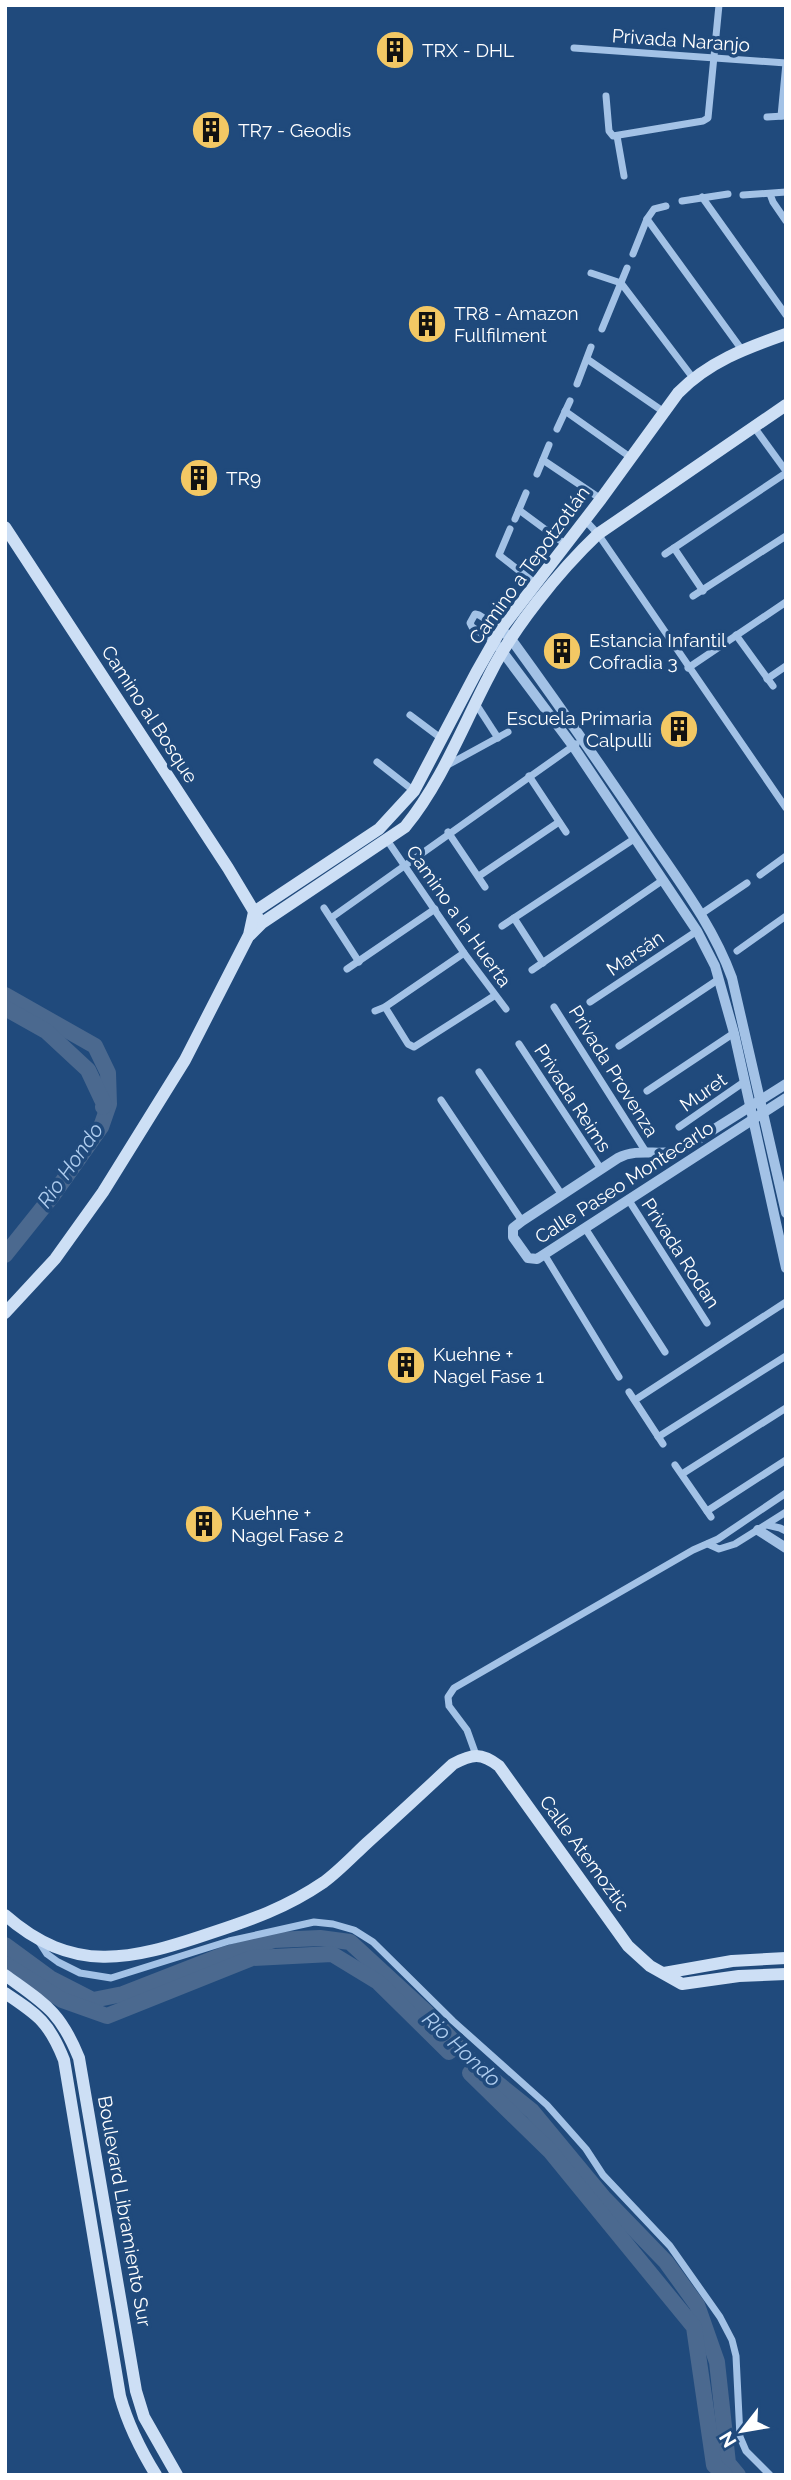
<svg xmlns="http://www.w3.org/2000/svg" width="791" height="2480" font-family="Raleway,sans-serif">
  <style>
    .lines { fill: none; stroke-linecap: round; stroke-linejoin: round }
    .river { stroke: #4b698f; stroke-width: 16 }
    .minor { stroke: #a3c2e6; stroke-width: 7 }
    .tertiary { stroke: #a3c2e6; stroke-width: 10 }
    .secondary { stroke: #cddff5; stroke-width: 12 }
    .labels { text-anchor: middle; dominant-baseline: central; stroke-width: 7; stroke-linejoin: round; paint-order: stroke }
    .street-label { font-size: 19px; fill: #fff; stroke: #204a7c }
    .poi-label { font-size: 19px; fill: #fff; stroke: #204a7c; text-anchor: start }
    .water-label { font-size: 21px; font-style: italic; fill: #aeccee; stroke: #204a7c }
  </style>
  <rect width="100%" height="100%" fill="#204a7c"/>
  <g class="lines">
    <g class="river">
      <path d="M5,995l90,51 13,27 1,31 -8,23 -48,68 -48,60"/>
      <path d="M5,1008l41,23 42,39 16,34 -1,3"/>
      <path d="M5,1945l45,33 43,22 30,-6 100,-39 51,-15 46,-2 30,4 76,70 50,54 56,45 72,87 62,64 31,43 20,57 11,101 10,12"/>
      <path d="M5,1964l57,36 45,16 145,-58 80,-4 46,28 71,70"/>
      <path d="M470,2073l80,78 144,176 20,138 11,10"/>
    </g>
    <g class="minor">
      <path d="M574,48l212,15"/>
      <path d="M606,96l3,35 4,5 90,-15 5,-3 11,-113"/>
      <path d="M781,116l5,-53"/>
      <path d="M767,117l17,-1"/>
      <path d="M617,136l7,40"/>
      <path d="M770,194l3,8 13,19"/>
      <path d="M743,195l43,-3"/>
      <path d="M702,197l84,118"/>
      <path d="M682,201l46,-7"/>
      <path d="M647,219l95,131"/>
      <path d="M633,254l14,-35 7,-10 12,-3"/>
      <path d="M591,273l30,10 72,95"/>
      <path d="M602,329l25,-61"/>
      <path d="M587,359l77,53"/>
      <path d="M577,384l14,-37"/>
      <path d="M565,411l65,46"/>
      <path d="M754,427l32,44"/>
      <path d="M557,429l13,-28"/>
      <path d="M543,460l58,39"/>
      <path d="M537,474l12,-29"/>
      <path d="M519,510l46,34"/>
      <path d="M515,519l11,-26"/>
      <path d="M585,520l13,14 188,274"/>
      <path d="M510,529l-11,26 37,29"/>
      <path d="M674,548l29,43"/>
      <path d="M665,554l121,-81"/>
      <path d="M693,596l93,-60"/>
      <path d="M736,635l37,51"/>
      <path d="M494,642l-22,-15 -2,-4 5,-9 4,1 22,14"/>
      <path d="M688,668l98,-66"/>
      <path d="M767,679l19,-13"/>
      <path d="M476,704l22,34"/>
      <path d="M410,715l32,24"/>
      <path d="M377,762l37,29"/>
      <path d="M444,767l64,-35"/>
      <path d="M529,776l37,56"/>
      <path d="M448,832l37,55"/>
      <path d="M387,840l77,113 42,56"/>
      <path d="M760,875l26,-19"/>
      <path d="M479,876l80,-54"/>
      <path d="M324,908l35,54"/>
      <path d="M701,914l46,-31"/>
      <path d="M331,918l245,-174"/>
      <path d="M514,918l29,45"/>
      <path d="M502,926l132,-87"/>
      <path d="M737,951l49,-35"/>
      <path d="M347,969l88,-60"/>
      <path d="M532,970l131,-90"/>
      <path d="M590,1002l107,-71"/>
      <path d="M385,1007l23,37 6,3 80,-51"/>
      <path d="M554,1007l92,145"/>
      <path d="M375,1011l10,-4 79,-54"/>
      <path d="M519,1044l82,125"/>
      <path d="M619,1046l100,-67"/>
      <path d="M479,1072l83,123"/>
      <path d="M647,1091l87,-58"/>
      <path d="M441,1100l81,121"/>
      <path d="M679,1127l65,-45"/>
      <path d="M628,1199l79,124"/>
      <path d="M585,1228l80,124"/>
      <path d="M544,1254l75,123"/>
      <path d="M629,1392l34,52"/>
      <path d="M635,1400l151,-98"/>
      <path d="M658,1437l128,-81"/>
      <path d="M675,1465l36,52"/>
      <path d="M682,1474l104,-66"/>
      <path d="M707,1511l79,-51"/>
      <path d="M767,1525l13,3 6,3"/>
      <path d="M708,1544l11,5 16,-5 51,-32"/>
      <path d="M476,1755l-9,-25 -18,-24 -1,-9 6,-9 239,-138 25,-11 68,-46"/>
      <path d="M38,1940l9,14 11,8 22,11 31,5 118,-37 85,-19 19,2 21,6 19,12 80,79 94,84 39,44 17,26 67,71 50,71 12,23 4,16 4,81 6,14 24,24"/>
    </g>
    <g class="tertiary">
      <path d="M501,629l10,10c48,66 95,134 140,201 30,44 63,88 81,138l54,235"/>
      <path d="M499,647l74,99 124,185 18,35 19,67 52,235"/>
      <path d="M786,1084l-105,66c-21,7 -42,-3 -63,8l-96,63 -9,7v9l15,21 9,1 249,-161"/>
      <path d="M758,1530l28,18"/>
    </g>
    <g class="secondary">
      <path d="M5,527l223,341 30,50"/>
      <path d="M250,935l12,-12 143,-96c36,-44 57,-99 83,-149 24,-49 71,-107 110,-144l188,-129"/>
      <path d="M5,1313l50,-54 48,-67 82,-132 64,-125 5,-23 125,-83 35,-38 62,-118 25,-44 100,-130 77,-106c30,-31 68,-45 108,-59"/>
      <path d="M5,1915c68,60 126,45 203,19 43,-14 78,-26 116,-52 15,-11 29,-26 43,-39 29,-26 57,-52 86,-79 19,-10 28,-12 46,2l129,180 22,20 32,18 57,-8 47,-2"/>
      <path d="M664,1973l68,-12 54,-3"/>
      <path d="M5,1975c40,29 55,36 74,83l57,333 8,26 33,58"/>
      <path d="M5,1993c33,22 44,29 59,67l56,336c8,29 20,53 36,79"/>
    </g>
  </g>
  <defs>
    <g id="building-disc" transform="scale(2.0125)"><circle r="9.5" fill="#f3c864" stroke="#204a7c"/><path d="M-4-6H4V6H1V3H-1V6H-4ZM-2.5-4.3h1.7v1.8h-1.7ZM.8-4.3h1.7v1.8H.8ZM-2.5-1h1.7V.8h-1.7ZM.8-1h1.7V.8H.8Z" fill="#111"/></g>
  </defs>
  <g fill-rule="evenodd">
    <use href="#building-disc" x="395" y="50"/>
    <use href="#building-disc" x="211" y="130"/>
    <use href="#building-disc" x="427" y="324"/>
    <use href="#building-disc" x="199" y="478"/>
    <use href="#building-disc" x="562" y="651"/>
    <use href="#building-disc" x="679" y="729"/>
    <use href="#building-disc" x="406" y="1365"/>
    <use href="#building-disc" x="204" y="1524"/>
  </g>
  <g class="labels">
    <g class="street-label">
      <text transform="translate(681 40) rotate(4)">Privada Naranjo</text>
      <text transform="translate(529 565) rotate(-54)">Camino a Tepotzotlán</text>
      <text transform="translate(150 714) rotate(57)">Camino al Bosque</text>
      <text transform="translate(459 916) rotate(55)">Camino a la Huerta</text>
      <text transform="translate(635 953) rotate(-34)">Marsán</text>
      <text transform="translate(614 1071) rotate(58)">Privada Provenza</text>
      <text transform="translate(703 1092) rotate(-35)">Muret</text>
      <text transform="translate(573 1098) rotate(57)">Privada Reims</text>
      <text transform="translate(624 1182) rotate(-33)">Calle Paseo Montecarlo</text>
      <text transform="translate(681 1253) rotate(57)">Privada Rodan</text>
      <text transform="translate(585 1853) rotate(54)">Calle Atemoztic</text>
      <text transform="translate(125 2211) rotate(80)">Boulevard Libramiento Sur</text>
    </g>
    <g class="poi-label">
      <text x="422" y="50">TRX - DHL</text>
      <text x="238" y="130">TR7 - Geodis</text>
      <text x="454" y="313">TR8 - Amazon<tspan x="454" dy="22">Fullfilment</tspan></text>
      <text x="226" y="478">TR9</text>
      <text x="589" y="640">Estancia Infantil<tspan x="589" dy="22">Cofradia 3</tspan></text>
      <text x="652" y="718" text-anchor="end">Escuela Primaria<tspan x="652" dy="22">Calpulli</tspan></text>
      <text x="433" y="1354">Kuehne +<tspan x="433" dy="22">Nagel Fase 1</tspan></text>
      <text x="231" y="1513">Kuehne +<tspan x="231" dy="22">Nagel Fase 2</tspan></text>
    </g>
    <g class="water-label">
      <text transform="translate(70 1165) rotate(-55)">Rio Hondo</text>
      <text transform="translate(462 2049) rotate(43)">Rio Hondo</text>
    </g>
  </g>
  <rect width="791" height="2480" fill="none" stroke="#ffffff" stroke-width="14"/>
  <g transform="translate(742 2431) rotate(239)" stroke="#204a7c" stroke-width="5" paint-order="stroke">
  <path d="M0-5L12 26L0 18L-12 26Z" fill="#ffffff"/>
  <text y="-10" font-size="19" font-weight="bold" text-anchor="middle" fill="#ffffff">N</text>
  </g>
</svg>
